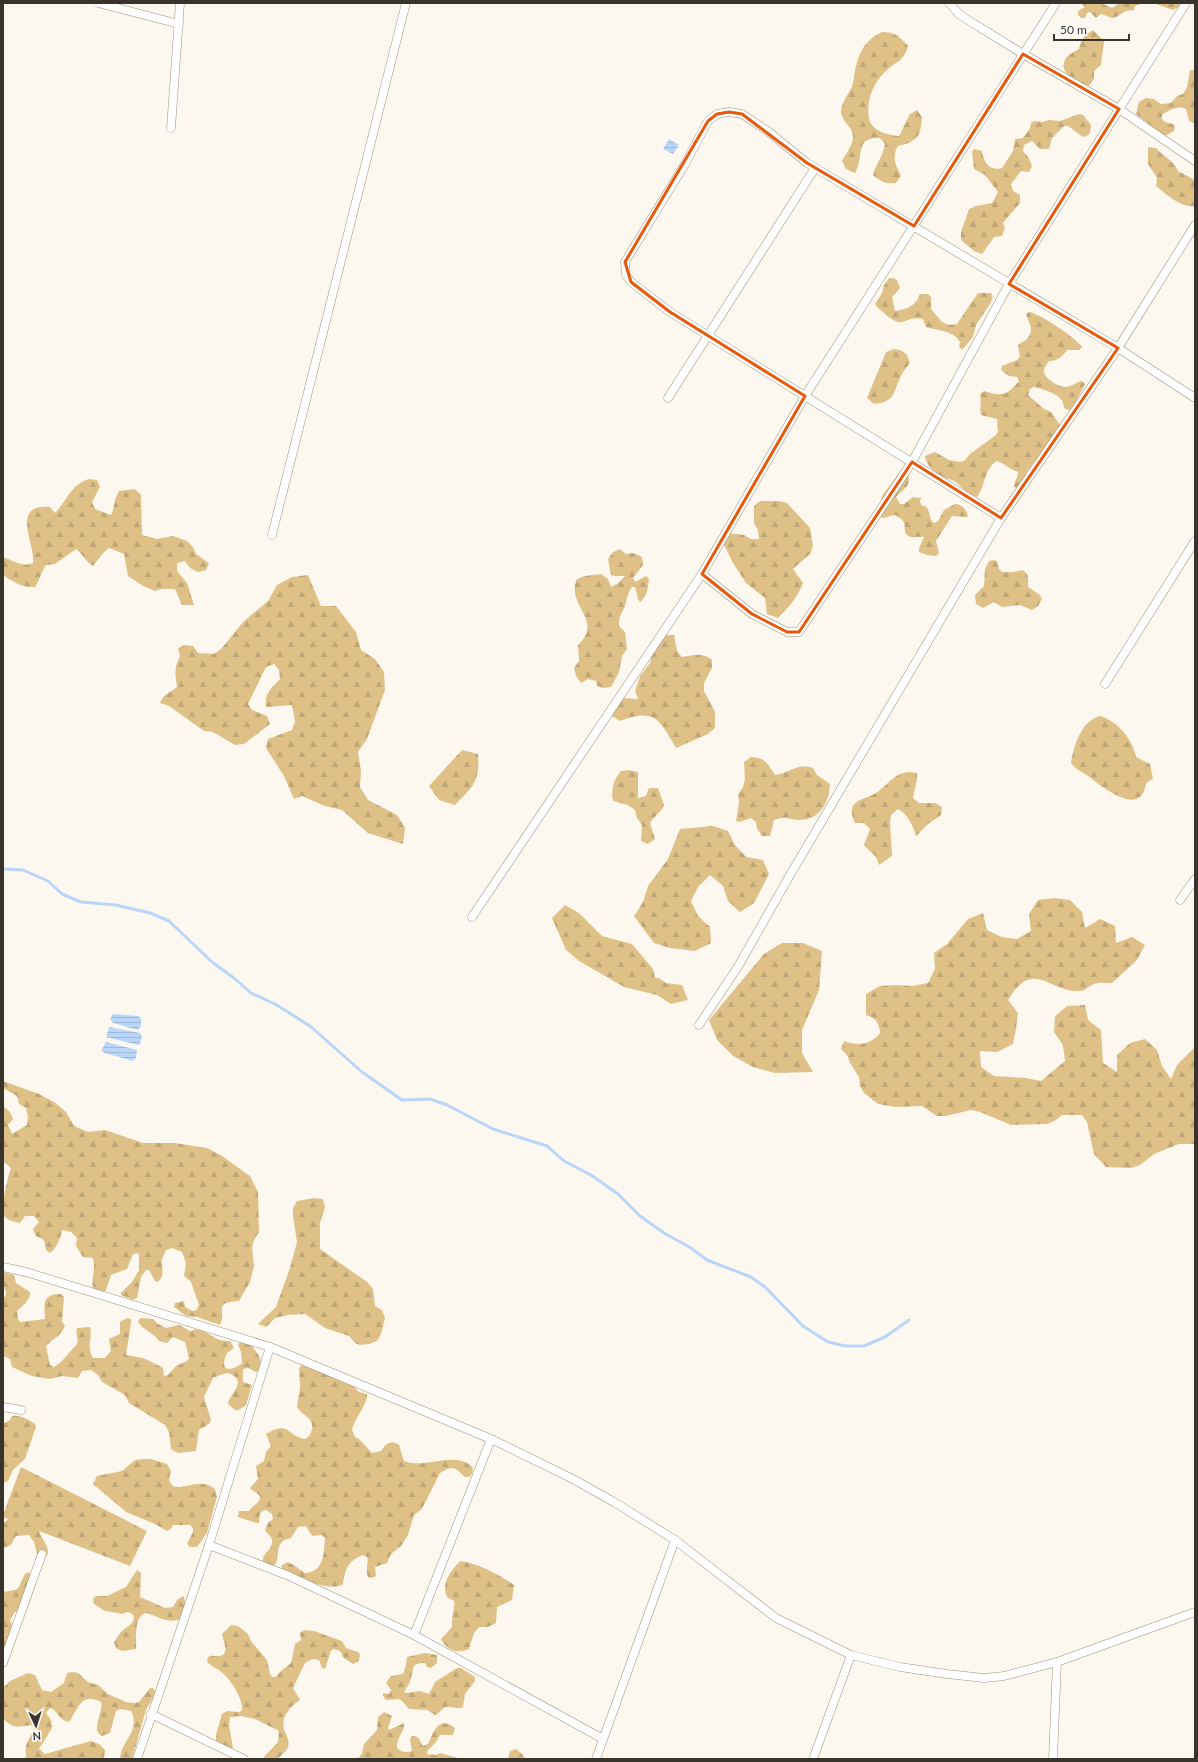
<svg xmlns="http://www.w3.org/2000/svg" width="1198" height="1762" font-family="Lato,sans-serif">
  <style>
    .forest { fill: url(#forest-firs) }
    .water { fill: url(#water-rules) }
    .lines { fill: none; stroke-linecap: round; stroke-linejoin: round }
    .stream { stroke: #b9d6f9; stroke-width: 3 }
    .minor-casing { stroke: #9c917b; stroke-width: 9 }
    .minor { stroke: #fff; stroke-width: 8 }
    .marked { fill: none; stroke: #e8590c; stroke-width: 3; stroke-linejoin: round }
  </style>
  <defs>
    <pattern id="forest-firs" width="22" height="20" patternUnits="userSpaceOnUse"><rect width="22" height="20" fill="#dfc187"/><path d="M5 1l3.5 6h-7zM16 11l3.5 6h-7z" fill="#c0a675"/></pattern>
    <pattern id="water-rules" width="6" height="5" patternUnits="userSpaceOnUse"><rect width="6" height="5" fill="#b9d6f9"/><path d="M0 2.5h6" fill="none" stroke="#a0b8d6"/></pattern>
  </defs>
  <rect width="100%" height="100%" fill="#fdf8ef"/>
  <g class="forest">
    <path d="M1081,3h20l11,5 8,-5h23l-8,3 -1,4 -8,1 -10,6 -4,1 -11,-4 -5,4 -6,-6 -3,1 -2,5h-4l-3,-3v-4l7,-4z"/>
    <path d="M1153,3h29l-2,3 -7,4z"/>
    <path d="M1093,30l11,11 -3,24 -7,6v8l-5,7c-11,-3 -33,-13 -23,-28 2,-3 9,-7 13,-9 2,-10 6,-14 14,-19z"/>
    <path d="M882,32c13,0 17,4 26,14 -4,16 -12,15 -22,25 -13,12 -20,30 -17,47 2,13 19,17 30,18l11,-22 7,-4 5,7c-1,19 -5,25 -24,29 -7,11 -2,19 3,30l-5,7c-10,1 -15,-1 -23,-8 3,-11 10,-19 12,-31l-5,-6c-27,-1 -15,19 -25,35l-9,-4 -4,-8c4,-7 10,-15 11,-23 1,-11 -12,-16 -12,-27 1,-10 8,-17 11,-25 2,-5 2,-11 3,-15 4,-19 9,-30 27,-39z"/>
    <path d="M1195,67v65l-1,-9 -5,-2 -3,-12c-8,-4 -17,1 -24,6v4l3,3 8,2 2,3 -1,4 -7,4h-4l-27,-21 3,-12 7,-4 8,1 7,5 10,-1 6,-7 6,-2 4,-7 3,-17h4z"/>
    <path d="M1079,114l4,1 8,10 -1,8 -3,3 -4,1 -15,-11h-4l-12,12 -3,11h-9l-8,-8 -8,4 -1,6 6,7 3,8 -3,6 -8,-1 -10,13 2,7 7,4v8l-17,20 2,5 -3,8 -8,1 -12,17 -8,-3 -13,-11v-8l8,-23 7,-3 16,-3 6,-11 -13,-17 -11,-6 -2,-17 2,-3 8,2c2,12 7,20 20,17l11,-17 2,-12 8,-1 7,-10 1,-5 3,-2 8,1 7,-2 11,1z"/>
    <path d="M1148,147l8,1c7,9 18,12 22,23l17,9v26c-14,2 -28,-11 -39,-20l1,-8 -9,-14z"/>
    <path d="M889,278h4l4,2 3,8 -8,9 3,14c12,-2 21,-5 25,-17h8l3,3v12l11,13 7,3 8,-1 21,-31h13l2,4 -3,7 -14,21 -3,12 -11,13 -3,-4 1,-4c-7,-12 -22,-11 -34,-15l-3,-8c-20,-4 -18,13 -39,-6 -3,-3 -7,-5 -9,-9l7,-11 2,-8z"/>
    <path d="M1029,312c12,2 47,26 53,35l-3,3h-12c-4,6 -9,11 -18,11 -2,3 -6,8 -5,12 3,7 14,13 20,14 8,0 12,-5 18,-6l3,3 -13,25 -4,1 -4,-2c0,-14 -19,-18 -30,-21l-4,2 -2,6 16,14 7,3 9,13 -1,4 -6,6 -5,9 -20,26 -10,18 -4,-1c0,-6 4,-9 4,-15 -8,-2 -15,-10 -22,-11 -12,9 -11,26 -19,36 -10,-3 -15,-10 -23,-16 -3,-2 -6,-2 -9,-3 -9,-4 -19,-12 -20,-22l10,-4 14,8 11,2 4,-1 6,-7 26,-19 2,-4 -1,-12 -16,-4c-2,-6 1,-13 -1,-21l4,-3c18,6 23,4 35,-10l-2,-4 -8,-1 -8,-6 1,-4 15,-6 3,-3 -2,-12c3,-3 6,-3 9,-6 8,-10 2,-15 -1,-25z"/>
    <path d="M894,349c10,1 13,4 16,14 -3,4 -7,8 -9,13 -8,16 -5,26 -27,28l-7,-6 19,-46z"/>
    <path d="M899,473h8c7,12 -5,17 -11,24l4,7h4l9,-7 8,1 -1,4 2,4h3l3,3 3,11 3,3 4,-2 6,-11 11,-6c7,0 12,6 13,13l-16,-1 -16,25 3,12 -3,3 -9,-1 -8,-3v-4l5,-11c-4,-1 -9,1 -13,0 -10,-3 -4,-11 -8,-16 -2,-3 -5,-4 -8,-6l-12,3 -4,-3 3,-19z"/>
    <path d="M89,479l8,1 3,7 -8,15 3,7 16,6c4,-9 3,-16 8,-24l16,-2 6,6 1,40 15,4 16,-3 14,5 6,6 3,7 13,9 -3,7 -8,2 -8,-4 -5,-7 -8,2v8l10,12 7,22h-12l-7,-16h-14l-6,2 -12,-5 -15,-10 -4,-22 -15,-6 -5,4 -11,14c-8,-5 -10,-12 -17,-17l-21,15 -9,1c-5,7 -6,15 -11,22 -13,1 -21,-5 -32,-12v-18c10,3 19,11 30,6 3,-17 -24,-60 17,-56l5,6c12,-12 16,-29 34,-34z"/>
    <path d="M760,501h19l8,2 23,25 3,17 -2,8 -18,16 10,14c-5,14 -14,24 -25,35l-11,-4 -2,-16 -19,-15 -13,-20 -11,-22 5,-8 17,2 7,4h8l-1,-9 -4,-7v-17z"/>
    <path d="M620,549l6,5 8,-1 8,4 1,8 -10,13 2,4 11,-6 3,3c-1,8 -1,17 -9,23l-2,-3 -3,-12h-3c-5,7 -5,12 -7,19 -4,9 -6,9 -6,20l6,6 2,17 -5,7 -3,16 -8,15 -8,1 -6,-2 -1,-5 -8,-2 -7,4 -5,-7 -2,-8 5,-7 -1,-16c27,-25 -13,-40 -1,-66l8,-3 16,-2 7,5 3,8 7,-4 7,-7h-10l-4,-1 -3,-16 5,-7z"/>
    <path d="M993,560l4,1 2,8 3,3h12l8,-2c8,4 6,9 6,17l12,8 2,4 -4,7 -6,4 -12,-5 -18,2 -8,-5 -11,6 -7,-4 -1,-9 9,-9 1,-17 4,-8z"/>
    <path d="M308,575l13,31h15l20,26 5,18 14,9 9,13 1,18 -18,49 -9,13 3,19 -1,16 8,13 29,15 8,13 -2,16 -35,-11 -26,-23 -17,-4 -23,-10 -8,3 -10,-23 -18,-28 2,-9 24,-9 3,-8 -3,-17 -26,2c-2,-13 5,-19 14,-28l-1,-9 -5,-6 -8,3 -18,37 4,6 15,6 3,8 -26,20 -9,1 -22,-13 -9,-1 -35,-25 -9,-3 4,-7 13,-9c-2,-12 -3,-20 3,-31l-2,-8 7,-3 8,1 5,7 16,1 8,-6 21,-26 25,-21 9,-16 15,-8z"/>
    <path d="M666,635h8l3,16 5,6c12,-2 21,-5 30,3v8l-8,15v8l11,21v16l-7,6 -32,14c-17,-29 -21,-40 -56,-27l-8,-5v-9l10,-9 16,1 -3,-8 5,-15 10,-13 4,-17z"/>
    <path d="M1100,716c18,5 33,24 36,41l14,7 3,15 -7,4c-4,36 -44,4 -58,-7 -7,-5 -12,-6 -17,-13 3,-18 10,-42 29,-47z"/>
    <path d="M462,750l16,4c2,28 -5,32 -23,51l-16,-5 -10,-14z"/>
    <path d="M751,757c14,0 17,7 24,18 16,-2 21,-12 38,-7l4,7 13,9c-1,19 -10,36 -31,36 -11,-1 -14,-4 -25,0l-4,16h-8l-5,-7 -1,-7 -5,-4 -11,4 -4,-1 3,-18 -1,-9 5,-7 2,-8 -1,-17z"/>
    <path d="M629,770l9,2v26l8,-2 3,-8h9l6,17c-3,8 -9,10 -14,18l5,16 -7,5 -7,-3 1,-16 -5,-7 -2,-8 -7,-5 -15,-4c-2,-11 0,-21 8,-30z"/>
    <path d="M909,772l8,1c1,9 -3,16 -4,25l6,5h16l7,4 -1,8 -13,9 -12,12c-3,-10 -8,-22 -18,-27l-7,6 -1,8 2,33 -13,9 -3,-8 -12,-12 6,-16 -6,-6h-9c-12,-26 13,-22 25,-33 10,-8 15,-17 29,-18z"/>
    <path d="M713,826l15,5 7,14 11,12 17,3 6,14 -15,29 -14,9 -12,-11 -5,-15 -13,-11 -12,12 -7,14 7,15 12,11 1,16 -16,8 -25,-3 -16,-5 -20,-27 9,-14 5,-16 20,-27 12,-30z"/>
    <path d="M1054,898l16,2 12,12 3,16 15,-9 15,7 1,17 16,-6 13,8 -8,15 -25,23c-5,0 -13,-1 -18,1 -5,2 -9,7 -14,7 -31,2 -46,-34 -72,9l10,13 -2,16 -3,15 -16,8 -17,-1 1,16 13,9 32,2 15,3 24,-20 -2,-16 -9,-13 1,-16 12,-10 18,-1 3,15 13,10 2,33 14,9v-17l13,-12 15,-4 12,11 5,16 9,13 6,-14 18,-18v97h-16l-25,10 -14,11 -9,3 -25,-1 -12,-13 -7,-32 -5,-7h-20l-6,5 -8,4 -37,1 -31,-13 -9,-2 -25,6h-9l-15,-10 -27,1 -17,-3 -14,-11 -4,-7 -1,-9 -9,-14 -3,-8 -6,-6 3,-8c13,5 27,4 36,-8 -1,-10 -4,-15 -14,-18v-21l14,-8 16,-1 16,1 16,-3 7,-14 -1,-16 13,-9 21,-25 15,-6 4,17 15,7 15,2 14,-8 -2,-17 9,-14z"/>
    <path d="M565,905l14,8 23,23 30,8 21,25 2,9h4l7,5 16,2 6,15 -17,4 -14,-9 -33,-8 -45,-26 -13,-11 -14,-32z"/>
    <path d="M782,943h21l19,8 -3,39 -17,40v23l11,19 -38,1 -22,-6 -20,-11 -16,-16 -8,-20 55,-66z"/>
    <path d="M3,1081l36,13 15,8 12,10 8,14 14,6 17,-2 38,13h32l32,5 15,8 28,20 8,16 1,40 -5,8 -2,8 2,18 -4,16 -11,19c-27,2 -12,8 -19,24l-23,-8 -11,-1 -12,-9 1,-4 9,-2 1,6 7,4 4,-1 3,-5 -8,-23 -7,-6 2,-13 -4,-11 -10,-4 -6,2c-1,3 -3,6 -4,9 -1,8 4,18 -5,23l-2,-1 -6,-11h-3l-5,7 -4,21 -4,2 -12,-5v-2l11,-11 7,-12v-15l-2,-2 -4,1 -6,15 -16,6 -5,15 -3,3 -10,-4c-2,-11 3,-21 0,-31l-10,-1 -7,-11 1,-8 -6,-6 -9,-2c-1,8 -6,19 -12,23l-4,-3 -2,-10 -8,-4 -3,-7 6,-7 -5,-6h-9l-5,7c-5,-1 -11,-2 -15,-6 -5,-8 2,-38 6,-49l-8,-7v-55l7,6 3,7 -5,6 4,9 15,-9 1,-8 -2,-9 -7,-4 -2,-8 -14,-8z"/>
    <path d="M314,1198l9,1 2,8 -5,16v26l47,33 6,7 2,17 7,4 3,8 -4,16 -4,7 -8,3 -9,1 -5,-2 -6,-7 -24,-8 -20,-14 -17,1 -13,3 -9,9 -8,-3 18,-17 14,-39 7,-26 -4,-26v-8l4,-7z"/>
    <path d="M3,1272l11,3 2,8 14,9c1,8 -8,14 -13,19l1,8 2,3 25,-3c-1,-15 -3,-25 16,-25l3,3 -2,25 3,3c-3,11 -12,13 -19,21l4,19 4,2 7,-5 16,-18c2,-6 -2,-11 0,-16l13,-1c3,10 -4,20 3,31h12l6,-7 -2,-12 11,-5v-12l7,-4 4,1v4l-5,32c6,2 13,1 19,4 3,1 15,7 18,9l1,8 4,-1 8,-9 11,-5 2,-3 -4,-16 -12,-5 -6,6 -8,-2c-6,-9 -15,-10 -21,-19l2,-4 13,1 5,5 8,4 13,-3 11,6c14,-5 19,5 30,9 3,1 7,1 10,1l4,7 -7,5c-1,3 -3,7 -3,10 0,11 14,4 18,0l-1,-11 -3,-7 2,-3 11,2c6,11 12,12 9,26l-4,2 -8,-4 -5,1v13l9,3 -6,20 -7,5h-4l-7,-6c1,-10 17,-19 6,-28 -6,-6 -14,-1 -21,2l-9,19 7,23 -2,4 -10,6 -3,21 -18,2 -7,-4 -2,-17 -4,-7 -36,-22 -4,-8 -23,-13 -4,-7 -7,-5 -9,1 -4,7 -16,-2 -12,3 -18,-3 -20,-9 -2,-8 -7,-3v-57c6,-7 1,-9 0,-16 0,-3 0,-7 0,-11z"/>
    <path d="M302,1365l22,7 16,9h14v6l5,5 8,2c1,10 -13,25 -15,36l3,7 4,2 13,14 9,-2c5,-7 10,-12 18,-6l5,16c21,9 53,-12 69,7l-1,6 -3,3h-4l-9,-8 -5,-1 -4,1 -7,4 -15,30 -4,7 -7,5 -6,20 -7,11 -10,8 -4,9 -12,4 1,9 -4,2 -4,-1c-3,-7 1,-14 -1,-20l-4,-2c-15,6 -18,14 -20,29 -15,9 -45,-8 -60,-14l-2,-4 6,-4 5,2 13,9c19,-1 19,-20 20,-35l-3,-3 -9,1 -3,-3 -4,-7 -8,1 -7,11c-21,4 -7,22 -19,29l-8,-3c-5,-10 9,-13 8,-23 0,-5 -5,-7 -7,-11l3,-7 5,-4 -1,-5 -6,-4c-8,2 -6,6 -7,13h-2l-19,-6 1,-6h10c3,-6 16,-10 9,-17 -3,-3 -6,-3 -8,-6l8,-9 -2,-13 8,-5 2,-9 5,-6 -5,-12c24,-14 20,2 39,5 4,-2 6,-5 7,-10 2,-11 -10,-14 -15,-22l3,-20 -1,-19z"/>
    <path d="M12,1416c8,-1 16,3 23,8l1,3 -11,32 -12,11 -5,11 -5,2v-59l7,-4z"/>
    <path d="M143,1459h8l16,5 4,7c-2,7 -3,12 4,16 14,1 26,-9 40,2l2,8 -10,36 -10,14h-7l-3,-3 6,-12v-4l-3,-3h-17l-2,4 -4,2 -12,-7 -29,-12 -33,-28 4,-8 25,-5 13,-11z"/>
    <path d="M21,1467l126,64 -17,35 -91,-35c2,9 18,22 2,29l-3,-2 -4,-16 -5,-7 -13,1 -5,9 -8,3v-24l5,-5 -5,-2v-2z"/>
    <path d="M460,1561c20,3 38,13 54,24l-2,15 -15,7 -1,16 -8,4h-9l-5,6 -5,16c-13,5 -21,2 -28,-10l11,-12c-1,-10 3,-16 2,-26l-7,-4c-6,-14 3,-25 13,-36z"/>
    <path d="M137,1570l4,3 -1,24 25,11 8,-1 4,-7 6,-4 1,1 1,6 -4,16c-13,5 -22,-2 -34,-6 -14,2 -10,25 -11,36l-14,2 -6,-3 -2,-6c2,-3 5,-8 8,-11 5,-4 12,-7 12,-15l-3,-3 -5,-1 -3,2 -18,-3 -11,-7 -1,-5 3,-3h11l19,-9z"/>
    <path d="M28,1572c12,9 4,26 -2,36l-11,4 -5,8 3,8 -10,30v-66c20,-3 13,-2 22,-18z"/>
    <path d="M231,1625l7,1 10,8 3,7 16,19 3,14 2,3h4l5,-6 10,-8 4,-19 6,-4 -1,-7 4,-3 10,1 28,10 4,7 12,4 2,2 -1,7 -6,3 -9,-6 -4,-7 -7,-2 -2,2 -6,18 -3,-1 -3,-8 -6,-1 -8,4 -12,25 7,12c-10,7 -19,16 -16,29 2,6 6,11 4,18 -2,5 -7,8 -10,12h-16l16,-17 1,-11 -24,-12 -14,-3 -11,1 -1,8 4,23 -2,1 -15,-8v-6l6,-21 5,-3 12,1 3,-2c1,-12 -12,-32 -22,-39 -4,-3 -9,-5 -13,-9l1,-5c4,-2 5,-1 10,-1 13,0 5,-15 4,-22z"/>
    <path d="M425,1653l12,2v8l-6,5 -4,-1 -2,-4c-16,0 -10,7 -15,18 -1,4 -4,7 -6,11l3,1 13,-2 9,3 6,-12 22,-14h4l14,9v4l-10,13 -2,13c-7,3 -11,-1 -17,0 -4,1 -7,7 -11,8l-8,-5 -18,-1 -7,-8 -3,-2 -13,1 -3,-4v-3l6,1 2,-4 -5,-7 5,-7 12,-2 3,-9 1,-8z"/>
    <path d="M72,1672l6,1 10,9 10,3 10,9 18,8 9,1 4,-1 11,-14h3l2,3 -1,5 -8,14 -14,49h-12c1,-19 21,-27 11,-48l-11,-2 -4,2 -6,22 -8,3c-12,-6 2,-24 -1,-34 -19,-10 -22,4 -31,19l-3,1c-8,-3 -10,-12 -17,-14l-4,5 5,7 1,8 -13,21 6,5 46,-13 8,3 6,6 -1,8 -79,1c2,-4 0,-9 1,-13 2,-8 8,-13 10,-21 -16,0 -20,6 -33,-6l1,-32 6,-6 18,-8 7,2 7,15 9,2 13,-9 3,-10z"/>
    <path d="M384,1712l8,4 -4,12 1,2 15,-7c2,7 -8,15 -7,25 4,4 9,5 15,3l-2,-12 2,-3c8,0 7,4 11,10l5,-2c6,-12 10,-29 27,-16l-2,7h-13l-4,7 -8,8 -1,4 9,1 4,-2 18,5 25,1h-125l4,-6 2,-9 13,-14 1,-13z"/>
    <path d="M516,1749l7,6 1,4h-16l2,-8z"/>
  </g>
  <g class="water">
    <path d="M669,139l10,6 -6,9 -10,-5z"/>
    <path d="M113,1014l26,2 2,3v7l-3,4 -25,-7 -3,-4z"/>
    <path d="M109,1027l31,6 2,3 -2,8 -2,1 -32,-8z"/>
    <path d="M106,1042l31,8 -1,8 -3,3 -28,-8 -4,-2z"/>
  </g>
  <g class="lines">
    <path class="stream" d="M3,869l20,1 25,11 14,13 19,8 35,3 34,8 19,8 43,41 22,16 17,15 24,11 35,22 52,46 40,28 28,-1 17,6 46,24 54,17 17,15 27,14 27,19 22,22 24,17 27,15 16,12 44,17 14,10 38,39 25,16 17,4h19l21,-9 24,-17"/>
    <g class="minor-casing">
      <g id="minor">
        <path d="M98,3l81,21"/>
        <path d="M949,3l11,12 63,39 96,55 76,52"/>
        <path d="M171,128l9,-125"/>
        <path d="M668,398l147,-230"/>
        <path d="M1001,518l-331,-206 -39,-30 -5,-7 -1,-13 60,-98 23,-43 9,-7 12,-2 13,2 27,18 38,31 311,185 77,50"/>
        <path d="M272,535l134,-532"/>
        <path d="M702,574l50,40 35,18h12l113,-170 97,-178 177,-281"/>
        <path d="M1105,684l90,-143"/>
        <path d="M1180,900l15,-21"/>
        <path d="M472,917l230,-343 103,-178 251,-393"/>
        <path d="M699,1025l40,-60 51,-90 211,-357 117,-170 77,-123"/>
        <path d="M3,1267l23,5 244,75 221,92 82,40 41,23 61,38 101,78 75,37 49,12 47,7 37,4 20,-2 53,-14 138,-50"/>
        <path d="M3,1407l18,3"/>
        <path d="M209,1545l80,31 125,59 189,104"/>
        <path d="M414,1635l77,-196"/>
        <path d="M3,1663l39,-109"/>
        <path d="M151,1714l93,45"/>
        <path d="M137,1759l72,-214 61,-198"/>
        <path d="M596,1759l79,-219"/>
        <path d="M813,1759l38,-104"/>
        <path d="M1053,1759l4,-97"/>
      </g>
    </g>
    <use href="#minor" class="minor"/>
  </g>
  <path class="marked" d="M1023,54l96,55 -110,175 109,64 -117,170 -89,-56 -113,170h-12l-35,-18 -50,-40 103,-178 -135,-84 -39,-30 -6,-20 83,-141 9,-7 12,-2 13,2 65,49 107,63z"/>
  <rect width="1198" height="1762" fill="none" stroke="#39342b" stroke-width="8"/>
  <g transform="translate(36 1726) rotate(176)" stroke="#ffffff" stroke-width="3" paint-order="stroke">
  <path d="M0-3L7 15L0 10L-7 15Z" fill="#39342b"/>
  <text y="-6" font-size="11" font-weight="bold" text-anchor="middle" fill="#39342b">N</text>
  </g>
  <path d="M1054 34v6h75v-6" fill="none" stroke="#39342b" stroke-width="2"/>
  <text x="1060" y="34" font-size="12" fill="#39342b" stroke="#ffffff" stroke-width="3" paint-order="stroke">50 m</text>
</svg>
